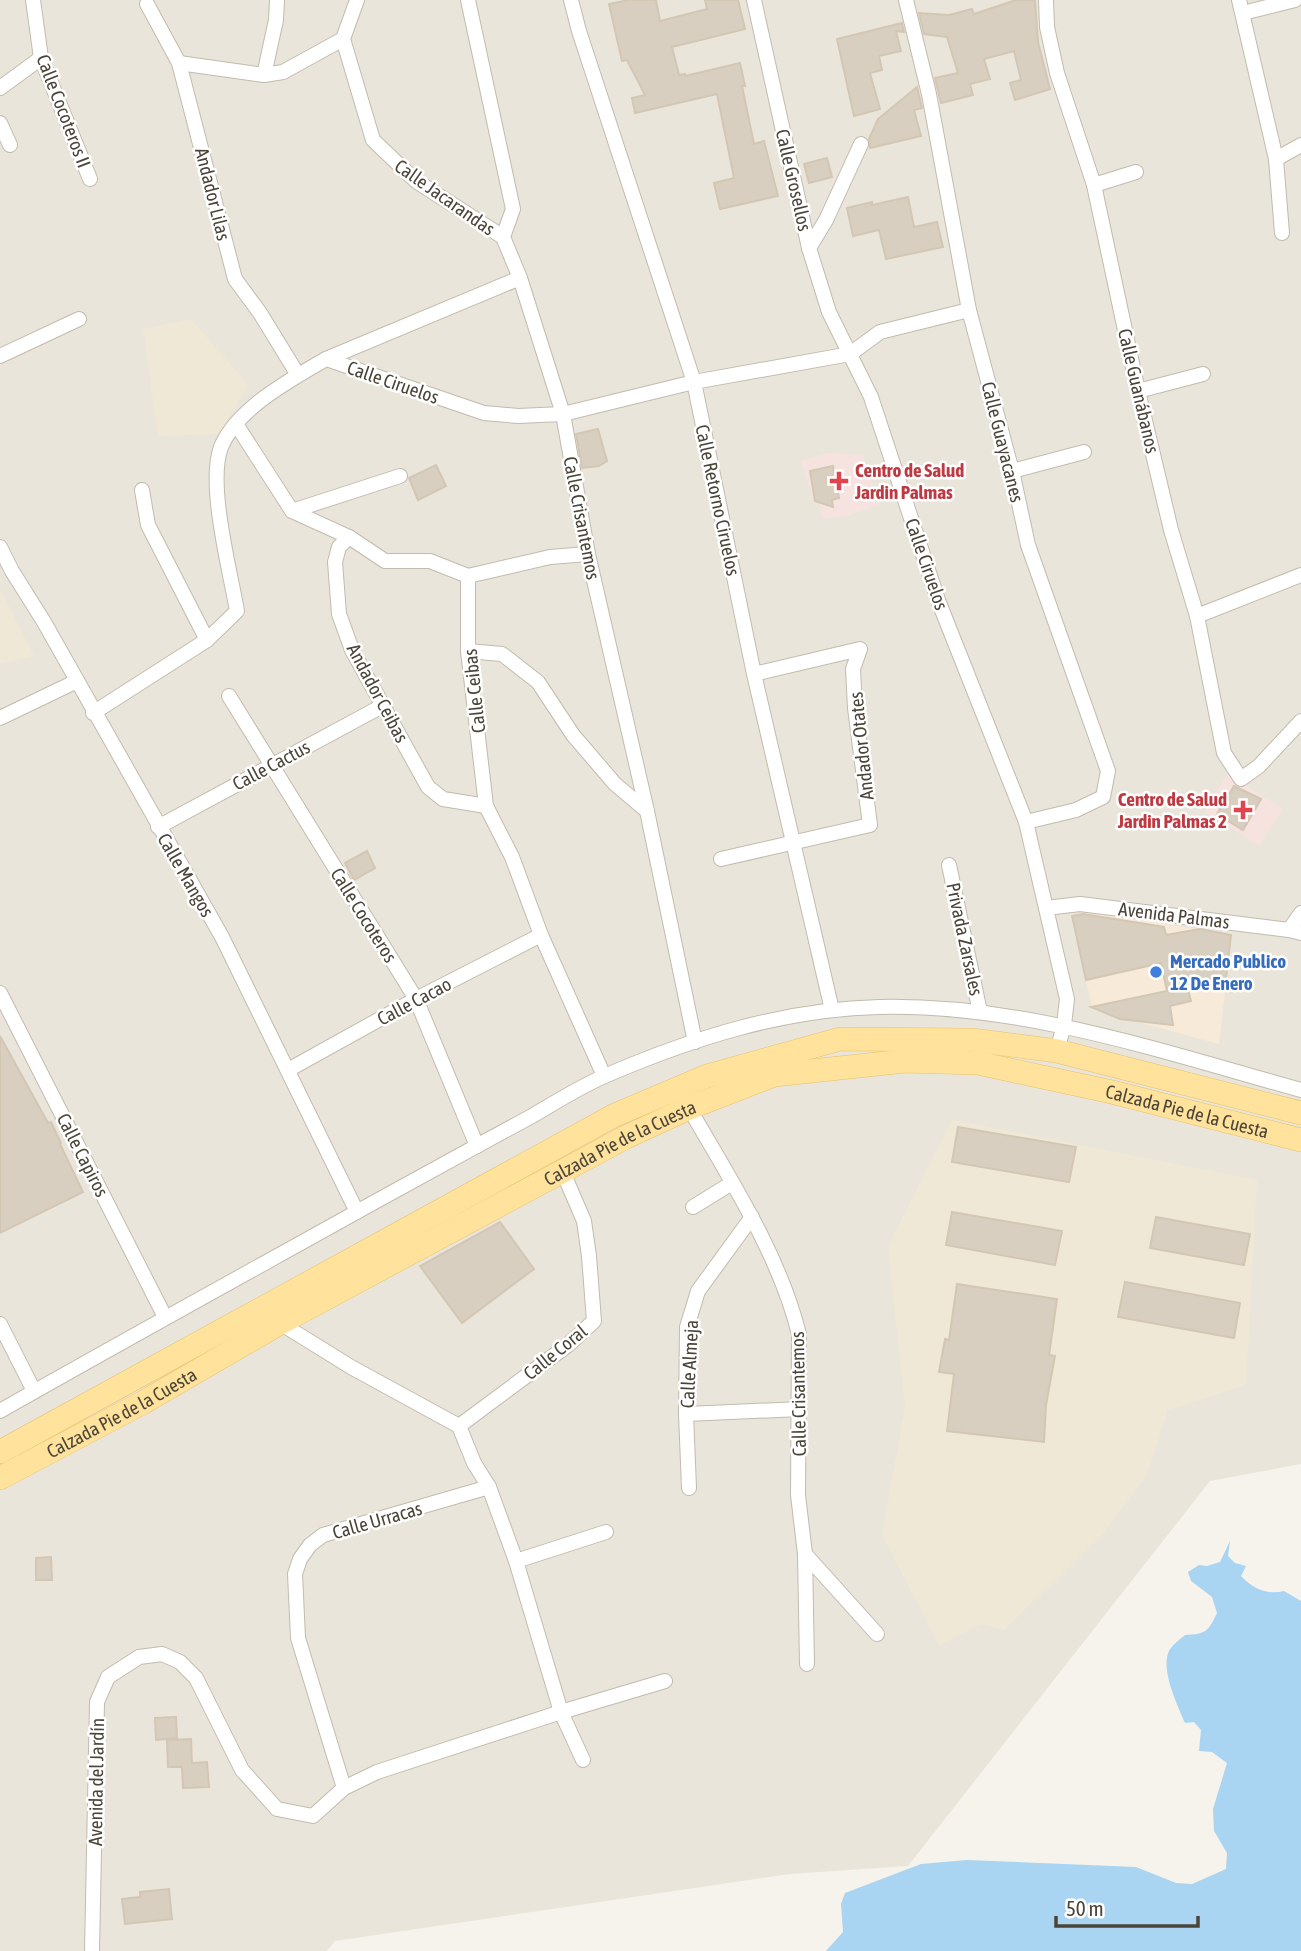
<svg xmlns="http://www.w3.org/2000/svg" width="1301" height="1951" font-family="'Asap Condensed',sans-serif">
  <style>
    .residential { fill: #eae5da }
    .commercial { fill: #f7ead8 }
    .education { fill: #efe8d6 }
    .medical { fill: #f6e3e0 }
    .water { fill: #a9d4f2 }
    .building { fill: #d8cfc1; stroke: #d3c7b4; stroke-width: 2 }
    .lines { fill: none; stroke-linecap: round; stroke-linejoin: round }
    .minor-casing { stroke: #c2bbae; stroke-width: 16 }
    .primary-casing { stroke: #e6c16a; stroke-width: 24 }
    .minor { stroke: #fff; stroke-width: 14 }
    .primary { stroke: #ffe39c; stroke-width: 23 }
    .health-dot { fill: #e0444e; stroke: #fff; stroke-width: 2.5 }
    .shop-dot { fill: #3f7fe0; stroke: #fff; stroke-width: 2.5 }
    .labels { text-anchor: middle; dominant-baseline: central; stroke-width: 5; stroke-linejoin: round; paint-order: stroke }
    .street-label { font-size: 19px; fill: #4b4439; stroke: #fff }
    .health-label { font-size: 19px; font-weight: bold; fill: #be3a42; stroke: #fff; text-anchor: start }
    .shop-label { font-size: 19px; font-weight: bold; fill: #366cbe; stroke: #fff; text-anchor: start }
  </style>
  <rect width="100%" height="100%" fill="#f6f3ec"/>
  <path class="residential" d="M0,0h1301v1464l-91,17 -302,385 -118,8 -455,67 -8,10h-327z"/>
  <path class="commercial" d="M1096,912l136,23 -13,109 -126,-34 -23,-95z"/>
  <g class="education">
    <path d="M191,319l58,66 -21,33 -4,15 -66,4 -15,-108z"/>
    <path d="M0,589l34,67 -34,8z"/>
    <path d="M952,1120l305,60 -11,205 -78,25 -22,67 -44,58 -98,95 -23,-6 -42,21 -57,-110 23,-128 -17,-161z"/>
  </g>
  <g class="medical">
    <path d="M827,453l36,2 16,50 -33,11 -24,3 -1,-14 -8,-5 -12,-39z"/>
    <path d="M1228,774l55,35 -24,37 -55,-35z"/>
  </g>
  <path class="water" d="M1230,1541l-2,15 7,7 11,3 -5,10c12,13 26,19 43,15l17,10v350h-475l17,-19 -2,-28 4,-11 76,-29 46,-4 169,7 40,16 16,1 34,-15 1,-16 -13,-22 -1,-22 14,-46 -15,-11 -13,-1 2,-21 -7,-8 -9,1c-7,-17 -25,-53 -16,-72 3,-6 10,-11 16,-16 21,-1 23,-3 32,-22l-5,-16 -21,-16 -3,-9 11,-7 8,1 13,-4z"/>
  <g class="building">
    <path d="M629,0h27l4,21 47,-12 -2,-9h33l7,29 -73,18 7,28 6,-1v2l55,-13 5,23h-3l12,58 10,-3 14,55 -58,13 -6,-26 20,-5 -17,-84 -82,19 -3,-15 13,-3 -18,-35 -5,1 -13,-57z"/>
    <path d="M1016,0h19l3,42 12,47 -35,11 -5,-17 11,-3 -7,-29 -30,8 6,20 -20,5 3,11 -32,8 -6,-25 23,-5 -11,-36 -23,-3 -5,-21 30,2 23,-6 2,5z"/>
    <path d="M902,23l2,9 -8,-1 5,20 -22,5 3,14 -12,3 10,36 -26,7 -17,-77z"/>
    <path d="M917,87l5,21 -8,2 7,26 -51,12 -1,-9 9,-20z"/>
    <path d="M827,158l5,19 -23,6 -5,-19z"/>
    <path d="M908,197l6,30 23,-5 6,25 -57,12 -7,-29 -26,6 -6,-28 25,-6v3z"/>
    <path d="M598,429l9,32 -8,5 -17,2 -6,-34z"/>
    <path d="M436,465l10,21 -28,14 -9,-22z"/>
    <path d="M833,466l6,32 -7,2 1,7 -18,-6 -5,-30z"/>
    <path d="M1234,786l27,13 -18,31 -26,-16z"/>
    <path d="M367,851l8,17 -21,12 -9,-17z"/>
    <path d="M1083,914l81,13 2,8 34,-6 31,6 -6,52 -40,-8 6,22 -21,5 3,19 -53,-6 -29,-12 76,-16 -6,-28 -75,17 -14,-64z"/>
    <path d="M0,1036l48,87 3,-1 10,21 -1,1 23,48 -83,41z"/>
    <path d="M958,1127l118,20 -7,35 -117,-20z"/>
    <path d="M952,1212l110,19 -7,34 -109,-20z"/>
    <path d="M1156,1217l94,17 -6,31 -94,-17z"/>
    <path d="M500,1222l34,47 -72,54 -42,-57z"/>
    <path d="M1125,1282l115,21 -6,35 -116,-21z"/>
    <path d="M957,1284l100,15 -8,56 6,1 -9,49 -2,37 -97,-11 7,-57 -15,-2 6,-33 4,1z"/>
    <path d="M51,1557l1,23h-16v-22z"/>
    <path d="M176,1717l1,21 -21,2 -1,-22z"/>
    <path d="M191,1739l1,24 15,-1 2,25 -26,1 -1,-21h-14l-1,-27z"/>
    <path d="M169,1889l3,30 -47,5 -3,-25 18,-2v-5z"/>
  </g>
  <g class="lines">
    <g class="minor-casing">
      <g id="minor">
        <path d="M33,0l8,58 49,121"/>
        <path d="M357,0l-14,39 30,101 43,41 87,56"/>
        <path d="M468,0l45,209 -10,28 17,41 43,136 25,140 59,257 48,231"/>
        <path d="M571,0l8,31 115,351 60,292 78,336"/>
        <path d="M754,0l55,248 20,64 42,85 67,203 88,222 41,177 -3,26 -7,26"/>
        <path d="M906,0l23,94 40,216 43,161 16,74 80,226 -5,26 -27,13 -50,12"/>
        <path d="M1046,0l1,27 10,46 37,112 44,206 33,139 26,86 27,137 17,26 18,-13 42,-45"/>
        <path d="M1239,0l37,159 6,74"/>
        <path d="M147,4l32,59 56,216 25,34 38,62"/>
        <path d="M1243,13l52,-13"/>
        <path d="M179,63l85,12 19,-3 60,-33"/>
        <path d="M264,75l12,-55 1,-20"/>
        <path d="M0,88l41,-30"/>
        <path d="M0,123l10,22"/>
        <path d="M1276,159l25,-14"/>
        <path d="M1094,185l42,-13"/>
        <path d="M809,248l17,-28 35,-76"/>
        <path d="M0,356l79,-37"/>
        <path d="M326,359l194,-81"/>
        <path d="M1138,391l65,-17"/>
        <path d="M236,424l56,87 57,26 36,24h45l38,15"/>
        <path d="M1012,471l72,-19"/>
        <path d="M142,490l6,35 59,115"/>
        <path d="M292,511l108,-35"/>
        <path d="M349,537l-10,10 -4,15 4,52 13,36 76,137 15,12 43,7"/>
        <path d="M0,547l12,24 32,51 178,315 135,275"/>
        <path d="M468,576v75l18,155 26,51 29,78 63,141"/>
        <path d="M468,576l82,-19 38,-3"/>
        <path d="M1197,616l104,-41"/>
        <path d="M468,651l34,3 36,28 35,53 42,49 32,27"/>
        <path d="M229,696l187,303 61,147"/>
        <path d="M93,713l114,-73 30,-29c-7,-41 -30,-127 -16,-164 16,-39 71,-68 105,-88l158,54 34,3 45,-2 131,-32 156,-28 30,-22 89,-22"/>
        <path d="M0,718l77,-37"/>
        <path d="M158,827l226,-122"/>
        <path d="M721,859l149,-34 -15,-117 -2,-39 7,-20 -106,25"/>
        <path d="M949,865l31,147"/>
        <path d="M1046,908l34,-4 209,26 12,3"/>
        <path d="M1289,930l12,-17"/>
        <path d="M0,993l165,324"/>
        <path d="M288,1070l128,-71 125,-64"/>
        <path d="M689,1108c41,71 90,146 110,226l-1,161 7,59 2,110"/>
        <path d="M693,1207l39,-24"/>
        <path d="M280,1323l71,44 108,59 15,37 15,24 27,74 45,151 22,48"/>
        <path d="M0,1324l34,67"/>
        <path d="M0,1411c123,-70 247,-138 371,-207 53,-29 107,-59 161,-88 24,-14 49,-30 75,-41 86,-37 178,-66 272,-68 146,-3 284,45 422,83"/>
        <path d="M686,1414l114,-5"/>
        <path d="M459,1426l109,-81 26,-24 -5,-65 -5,-35 -22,-51"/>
        <path d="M689,1488l-3,-74 1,-87 11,-36 54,-74"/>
        <path d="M805,1554l72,80"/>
        <path d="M516,1561l90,-29"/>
        <path d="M344,1788l-46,-150 -3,-64 5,-15 10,-14 13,-10 166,-48"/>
        <path d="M92,1951l5,-249 11,-25 31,-20 23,-3 18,8 16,16 46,92 35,39 36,7 31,-28 33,-16 184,-60 104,-31"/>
      </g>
    </g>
    <g class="primary-casing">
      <g id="primary">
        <path d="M0,1452l615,-337 92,-39 133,-37 132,1 85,11 244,62"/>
        <path id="s1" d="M0,1478l144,-76 136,-79 346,-186 63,-29 85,-33 131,-14 73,2 134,29 189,48"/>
      </g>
    </g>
    <use href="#minor" class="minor"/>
    <use href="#primary" class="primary"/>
  </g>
  <g class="health-dot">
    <path d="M835.5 470.5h7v7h7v7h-7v7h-7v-7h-7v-7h7z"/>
    <path d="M1239.5 799.5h7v7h7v7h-7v7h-7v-7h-7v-7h7z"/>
  </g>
  <circle class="shop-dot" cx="1156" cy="972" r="7"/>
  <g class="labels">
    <g class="street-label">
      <text transform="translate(64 111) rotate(69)">Calle Cocoteros II</text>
      <text transform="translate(794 180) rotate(77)">Calle Grosellos</text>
      <text transform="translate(213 194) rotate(76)">Andador Lilas</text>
      <text transform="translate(445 197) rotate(35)">Calle Jacarandas</text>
      <text transform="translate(393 382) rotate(19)">Calle Ciruelos</text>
      <text transform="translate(1139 391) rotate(77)">Calle Guanábanos</text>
      <text transform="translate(1003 442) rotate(76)">Calle Guayacanes</text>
      <text transform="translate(718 500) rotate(78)">Calle Retorno Ciruelos</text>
      <text transform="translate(582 518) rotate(79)">Calle Crisantemos</text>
      <text transform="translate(927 564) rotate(71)">Calle Ciruelos</text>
      <text transform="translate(474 691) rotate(-96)">Calle Ceibas</text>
      <text transform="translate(378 693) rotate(62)">Andador Ceibas</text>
      <text transform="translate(861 746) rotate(-96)">Andador Otates</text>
      <text transform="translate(271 765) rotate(-28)">Calle Cactus</text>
      <text transform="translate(186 875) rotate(60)">Calle Mangos</text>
      <text transform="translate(364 915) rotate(58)">Calle Cocoteros</text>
      <text transform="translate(1174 915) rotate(7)">Avenida Palmas</text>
      <text transform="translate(965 939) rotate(78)">Privada Zarsales</text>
      <text transform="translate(414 1001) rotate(-28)">Calle Cacao</text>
      <text stroke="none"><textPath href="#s1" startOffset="1293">Calzada Pie de la Cuesta</textPath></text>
      <text stroke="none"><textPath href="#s1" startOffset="705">Calzada Pie de la Cuesta</textPath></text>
      <text transform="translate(83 1155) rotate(63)">Calle Capiros</text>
      <text transform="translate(555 1352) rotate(-39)">Calle Coral</text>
      <text transform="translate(689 1364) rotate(-87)">Calle Almeja</text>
      <text transform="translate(798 1394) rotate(-91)">Calle Crisantemos</text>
      <text stroke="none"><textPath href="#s1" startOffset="138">Calzada Pie de la Cuesta</textPath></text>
      <text transform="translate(377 1520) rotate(-16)">Calle Urracas</text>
      <text transform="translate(96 1782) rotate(-89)">Avenida del Jardín</text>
    </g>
    <g class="health-label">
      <text x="855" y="470">Centro de Salud<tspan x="855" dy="22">Jardin Palmas</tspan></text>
      <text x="1227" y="799" text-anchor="end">Centro de Salud<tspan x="1227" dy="22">Jardin Palmas 2</tspan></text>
    </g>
    <g class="shop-label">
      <text x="1170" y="961">Mercado Publico<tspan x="1170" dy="22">12 De Enero</tspan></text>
    </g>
  </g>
  <path d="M1056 1916v10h142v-10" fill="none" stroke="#4b4439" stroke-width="3.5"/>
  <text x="1066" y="1916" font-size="21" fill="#4b4439" stroke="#ffffff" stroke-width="5" paint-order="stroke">50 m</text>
</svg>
